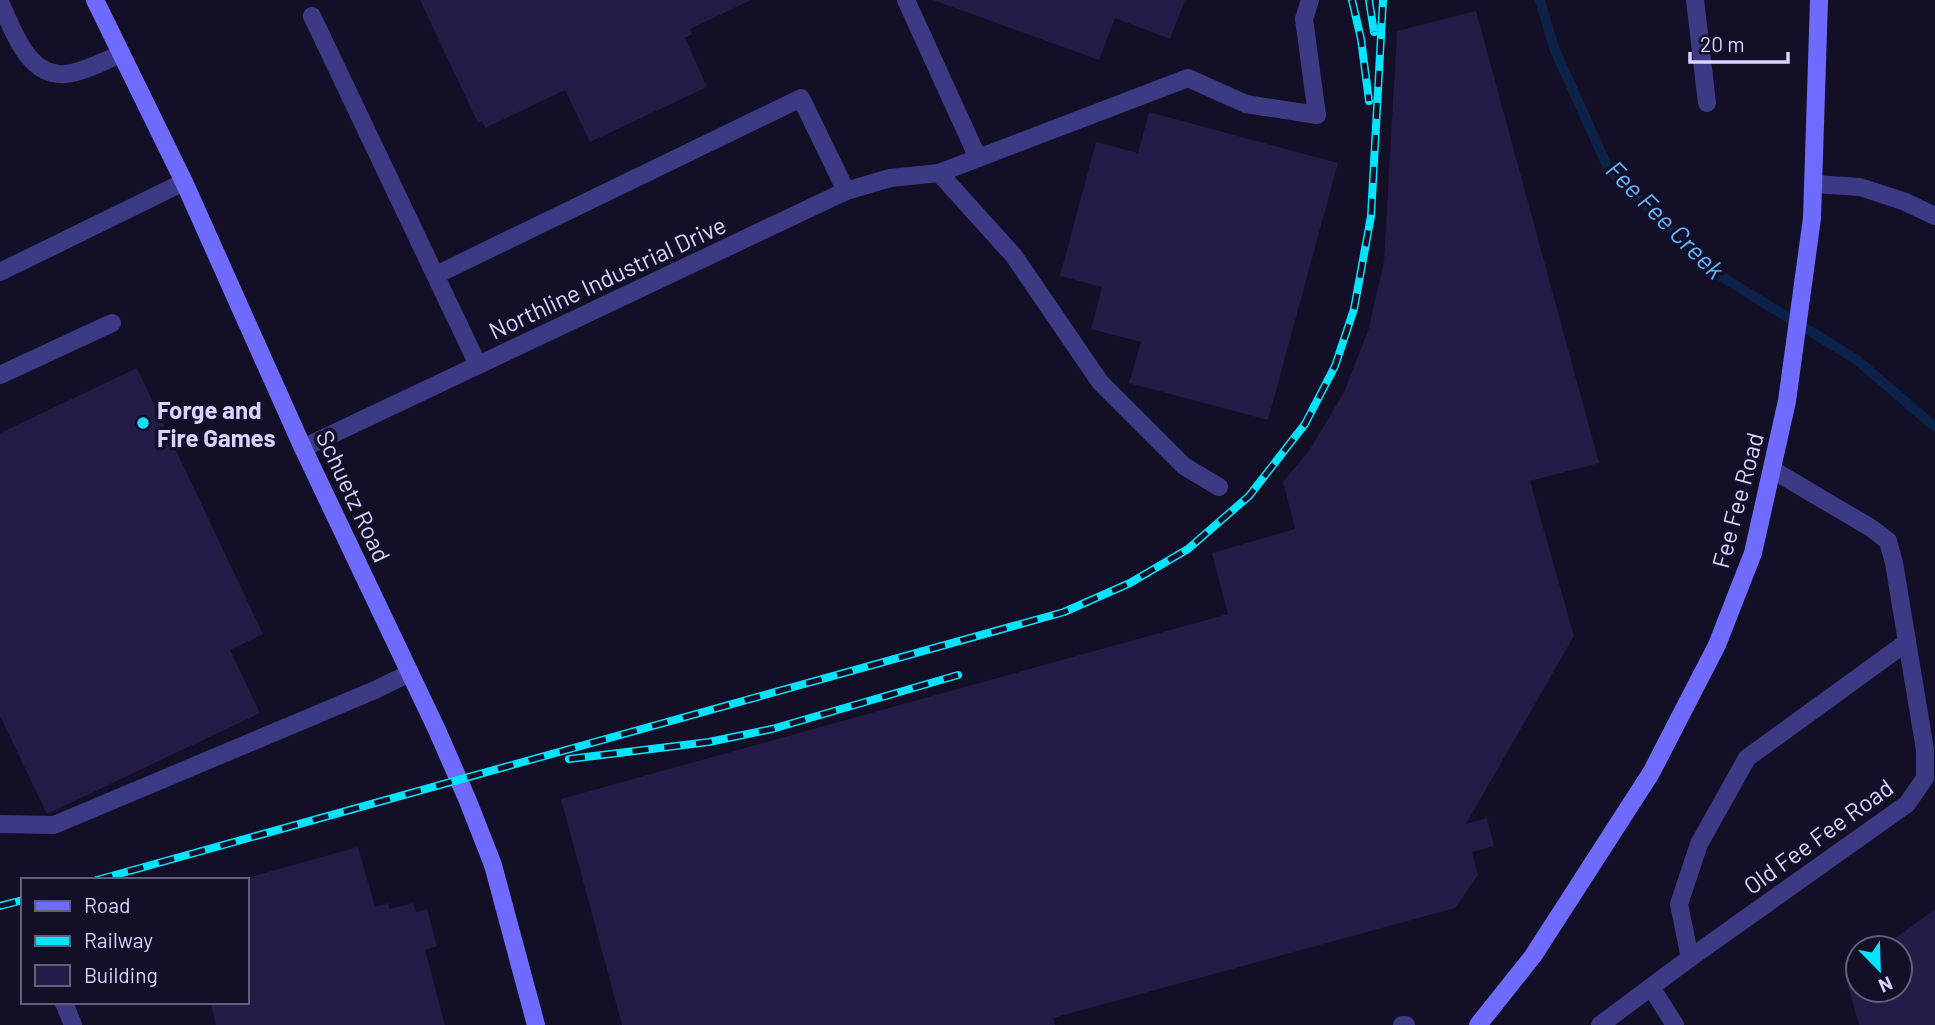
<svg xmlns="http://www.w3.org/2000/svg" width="1935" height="1025" font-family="Barlow,sans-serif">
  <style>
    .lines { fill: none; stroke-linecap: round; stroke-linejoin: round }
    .stream { stroke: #0c2248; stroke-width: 10 }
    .building { fill: #241b47 }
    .lane { stroke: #3d3a85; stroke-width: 18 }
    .street { stroke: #3d3a85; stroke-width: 18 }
    .secondary { stroke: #6f6bff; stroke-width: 18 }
    .rail-casing { stroke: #00e5ff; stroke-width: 8 }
    .rail { stroke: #130f26; stroke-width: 5; stroke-dasharray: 16; stroke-linecap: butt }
    .poi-dot { fill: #00e5ff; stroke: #130f26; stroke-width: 2.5 }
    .labels { text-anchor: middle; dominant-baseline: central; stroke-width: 7; stroke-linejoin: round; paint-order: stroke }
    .street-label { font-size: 24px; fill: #d9d4ff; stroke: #130f26 }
    .poi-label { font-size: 24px; font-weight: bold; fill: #d9d4ff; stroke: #130f26; text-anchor: start }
    .water-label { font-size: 26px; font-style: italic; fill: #62b6ff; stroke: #130f26 }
  </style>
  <rect width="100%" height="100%" fill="#130f26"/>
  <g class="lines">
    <path class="stream" d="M1540,0l14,48 55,122 102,100 146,90 78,67"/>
  </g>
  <g class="building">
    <path d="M420,0h331l-61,29 2,5 -7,4 22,49 -117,55 -25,-52 -80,38 -3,-7 -4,2z"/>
    <path d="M933,0h252l-15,39 -55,-21 -16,42z"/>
    <path d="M1476,11l123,452 -69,18 44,155 -108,188 21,-6 7,28 -22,6 6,23 -23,33 -402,110 2,7h-433l-61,-226 667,-185 -16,-61 83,-24 -12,-47 26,-31 35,-59 24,-61 16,-70 13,-230z"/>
    <path d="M1149,112l189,51 -70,257 -139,-37 12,-41 -50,-13 11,-42 -42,-11 36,-134 42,11z"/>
    <path d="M137,368l126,266 -33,16 30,63 -213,101 -47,-98v-283z"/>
    <path d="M358,847l17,60 13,-4 2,6 23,-6 3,9 11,-3 10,37 -12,4 20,75h-229l-6,-23h37v-124z"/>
    <path d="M1935,909v116h-76l-14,-50 13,-10v25h42v-42h-18z"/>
  </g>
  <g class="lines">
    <g class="lane">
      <path d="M906,0l72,158"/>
      <path d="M1695,0l12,103"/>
      <path d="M0,2c13,27 27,75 65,72 19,-2 39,-13 56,-20"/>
      <path d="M312,16l166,349"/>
      <path d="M1814,184l46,3 43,14 32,15"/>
      <path d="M436,275l365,-177 45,93"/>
      <path d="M0,375l112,-52"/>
      <path d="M1219,487l-35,-21 -84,-84 -86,-126 -75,-83 249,-95 58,26 71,11 -13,-96 6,-19"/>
      <path d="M0,824l54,1 321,-135 35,-17"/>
      <path d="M1690,958l-11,-54 20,-60 48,-86 160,-116"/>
      <path d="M1651,987l24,38"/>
      <path d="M64,1003l9,22"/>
      <path d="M1402,1025h4"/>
    </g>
    <g class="street">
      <path d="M0,272l184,-90"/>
      <path d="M303,448l543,-257 44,-13 49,-5"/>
      <path d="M1600,1025l90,-67 217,-154 18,-26v-28l-31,-187 -6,-22 -17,-13 -98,-58"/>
    </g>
    <g class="secondary">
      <path d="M95,0l89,182 119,266 134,282 31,71 25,64 43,160"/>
      <path d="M1478,1025l55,-69 118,-183 66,-128 36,-92 34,-152 25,-183 7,-218"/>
    </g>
    <g class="rail-casing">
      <g id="rail">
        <path d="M1352,0l9,39 8,62"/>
        <path d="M1369,0l5,32"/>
        <path d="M569,759l140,-17 63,-13 186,-54"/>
        <path d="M97,880l967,-268 66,-29 58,-34 61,-53 56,-72 30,-58 19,-57 17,-93 12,-216"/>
        <path d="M0,906l23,-6"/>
      </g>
    </g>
    <use href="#rail" class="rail"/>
  </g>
  <circle class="poi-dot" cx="143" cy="423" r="7"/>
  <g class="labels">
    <g class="street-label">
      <text transform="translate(607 277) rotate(-25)">Northline Industrial Drive</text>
      <text transform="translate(354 496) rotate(65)">Schuetz Road</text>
      <text transform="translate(1737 500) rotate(-75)">Fee Fee Road</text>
      <text transform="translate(1818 836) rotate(-36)">Old Fee Fee Road</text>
    </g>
    <g class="poi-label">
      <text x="157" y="409">Forge and<tspan x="157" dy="28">Fire Games</tspan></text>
    </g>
    <g class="water-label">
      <text transform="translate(1666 219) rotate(45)">Fee Fee Creek</text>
    </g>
  </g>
  <rect x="21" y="878" width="228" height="126" fill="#130f26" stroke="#625e7d" stroke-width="2"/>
  <rect x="35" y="901" width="35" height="10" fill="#6f6bff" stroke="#625e7d" stroke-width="2"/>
  <text x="84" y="913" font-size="21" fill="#d9d4ff">Road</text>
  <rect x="35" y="936" width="35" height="10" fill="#00e5ff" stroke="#625e7d" stroke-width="2"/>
  <text x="84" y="948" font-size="21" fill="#d9d4ff">Railway</text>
  <rect x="35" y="965" width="35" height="21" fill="#241b47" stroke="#625e7d" stroke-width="2"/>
  <text x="84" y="983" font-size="21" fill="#d9d4ff">Building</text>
  <g transform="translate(1879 969) rotate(157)"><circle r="33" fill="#130f26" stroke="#625e7d" stroke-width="2"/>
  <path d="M0-5L12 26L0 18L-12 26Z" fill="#00e5ff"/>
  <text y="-10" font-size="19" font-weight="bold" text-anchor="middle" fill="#d9d4ff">N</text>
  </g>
  <path d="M1690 52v10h98v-10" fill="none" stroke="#d9d4ff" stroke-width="3.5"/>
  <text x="1700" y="52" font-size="21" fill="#d9d4ff" stroke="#130f26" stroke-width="5" paint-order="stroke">20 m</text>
</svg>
